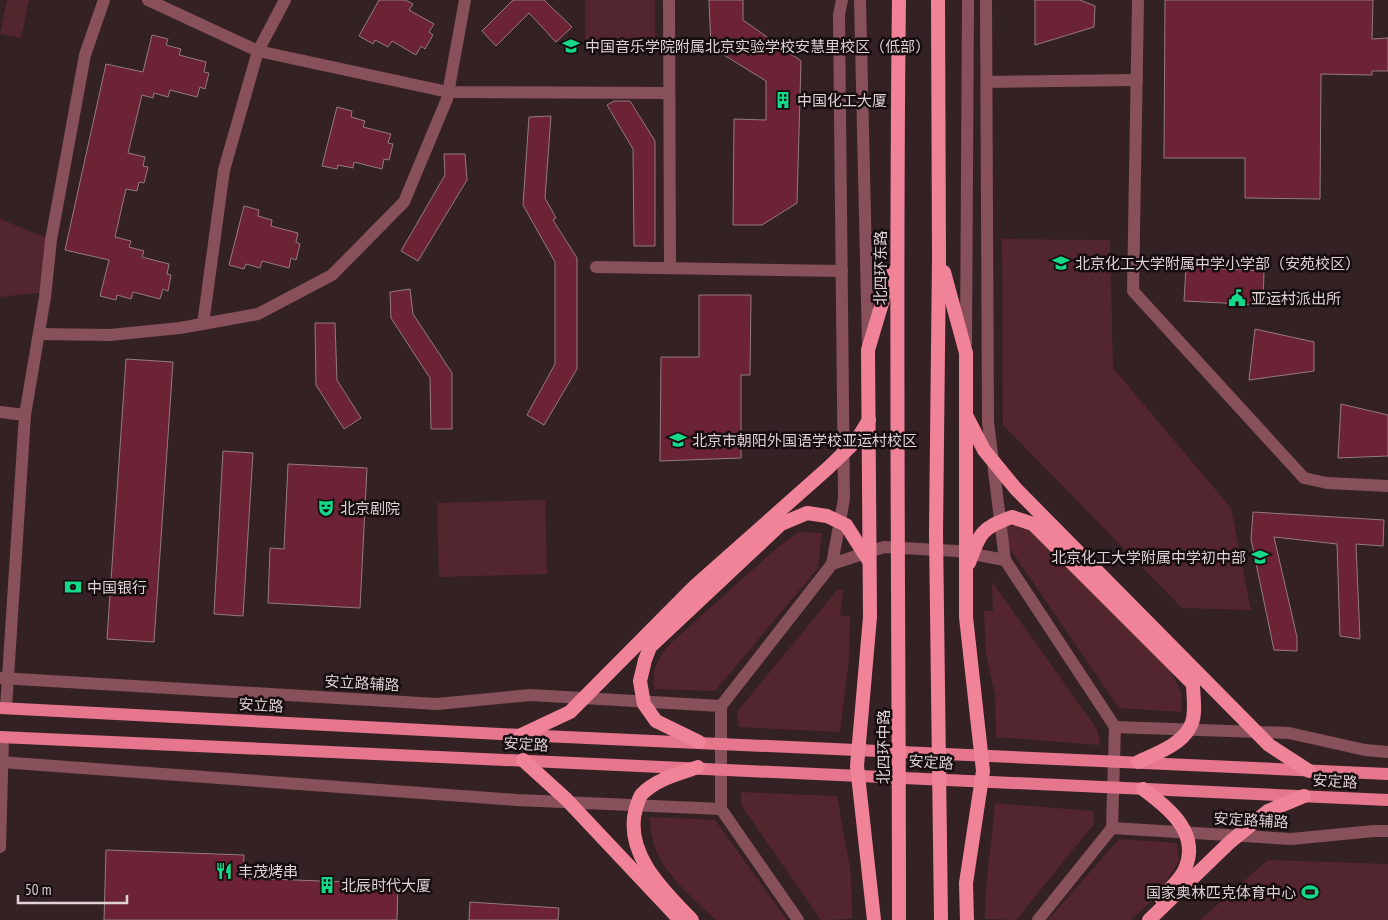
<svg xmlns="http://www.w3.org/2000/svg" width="1388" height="920" font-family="'PT Sans Narrow','Noto Sans SC',sans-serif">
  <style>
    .green { fill: #53252f }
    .building { fill: #6c2336; stroke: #937b7f }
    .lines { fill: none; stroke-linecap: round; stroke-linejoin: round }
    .minor { stroke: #87505b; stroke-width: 12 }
    .tertiary { stroke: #87505b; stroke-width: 12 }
    .primary { stroke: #e6768d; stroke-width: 12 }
    .trunk { stroke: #f18399; stroke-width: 14 }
    .labels { text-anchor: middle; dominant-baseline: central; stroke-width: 5; stroke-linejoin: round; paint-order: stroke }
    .poi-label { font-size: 15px; fill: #dfd2d4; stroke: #160d0f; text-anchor: start }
    .street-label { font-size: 15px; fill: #dfd2d4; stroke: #160d0f }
  </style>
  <rect width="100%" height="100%" fill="#342124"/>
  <g class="green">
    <path d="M7,0h22l-8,38 -21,-4z"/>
    <rect x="585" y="0" width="70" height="50"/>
    <path d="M0,219l51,21 -6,52 -45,5z"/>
    <path d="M1002,239l108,1 3,128 118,140 20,102 -69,-2 -179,-183z"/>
    <path d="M545,500l2,74 -108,3 -2,-74z"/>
    <path d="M1024,524l143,140 14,28 1,20 -63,-4 -113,-165 -2,-16z"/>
    <path d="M799,532l23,1 -4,35 -103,123 -61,-2c-2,-21 3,-30 17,-46l107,-96z"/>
    <path d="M992,582l105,147 3,16 -104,-8 -1,-42 -9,-41 -2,-43h9z"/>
    <path d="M838,589l5,1 -3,26h10l-1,42 -9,74 -101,-5 -2,-15z"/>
    <path d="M741,792l96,4 14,78 1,45 -31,1 -80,-115z"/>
    <path d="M995,803l98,8 1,13 -78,96 -31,-1c0,-39 7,-77 10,-116z"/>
    <path d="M650,817l65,3 72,100h-71c-31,-30 -67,-56 -66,-103z"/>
    <path d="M1119,839l58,4 2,19 -26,38 -22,20h-83z"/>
    <path d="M1268,860l120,4v56h-188z"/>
  </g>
  <g class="building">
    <path d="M379,0h26l8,4 -4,6 25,14 -5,8 4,3 -8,14 -4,-3 -5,9 -24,-14 -4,6 -13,-7 -2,4 -14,-8z"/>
    <path d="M513,0h31l28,27 -16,15 -27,-29 -33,33 -14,-15z"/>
    <path d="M709,0h34v20l58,41 -4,142 -35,22h-29l1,-106 32,1v-39l-55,-34z"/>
    <path d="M1035,0h45l15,6 -1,21 -59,18z"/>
    <path d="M1165,0h208l-1,39 16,-1v33h-16v4l-51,-1 -1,125 -75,-1v-40h-81z"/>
    <path d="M152,35l16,4 -2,6 15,4 -2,6 27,7 -2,10 5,1 -4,16 -5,-2 -3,10 -27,-7 -2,7 -14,-4 -1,5 -11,-3 -14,58 17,4 -2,9 5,1 -4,16 -5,-1 -2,9 -11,-2 -11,48 16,4 -2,6 15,4 -2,6 27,7 -2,10 4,1 -3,16 -5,-2 -3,10 -27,-7 -2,7 -14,-4 -1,5 -16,-4 9,-36 -44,-10 41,-186 37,8z"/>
    <path d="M614,101h16l25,40v105h-21l-1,-97 -26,-44z"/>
    <path d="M337,107l15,4 -1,6 14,4 -2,6 28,7 -3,9 5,1 -4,16 -5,-1 -2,10 -28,-7 -1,6 -15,-3 -1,4 -15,-3z"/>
    <path d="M551,116l-6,82 11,20 -3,2 24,38v111l-33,56 -17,-10 28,-51v-102l-32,-57 6,-88z"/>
    <path d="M444,154h21l2,26 -49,81 -17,-10 44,-76z"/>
    <path d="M244,206l15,4 -1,6 14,4 -1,6 27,7 -2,9 4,2 -4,16 -5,-2 -2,10 -27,-7 -2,7 -14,-4 -2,5 -15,-4z"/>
    <path d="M1186,267l78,4 -1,34 -79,-4z"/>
    <path d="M410,289l3,25 39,59v56h-21l-1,-51 -39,-60 -1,-26z"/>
    <path d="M699,295h52l-1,80h-9v83l-81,3 1,-104h38z"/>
    <path d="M315,323h20l2,57 24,38 -17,11 -28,-44z"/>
    <path d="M1255,329l59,13v29l-65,9z"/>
    <path d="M126,359l47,3 -19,280 -47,-3z"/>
    <path d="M1341,404l47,11v41l-50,2z"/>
    <path d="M223,451l30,2 -10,163 -29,-2z"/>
    <path d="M288,464l79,4 -7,140 -92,-5 2,-55 14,1z"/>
    <path d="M1253,512l131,8 -1,26 -27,-2 4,95 -20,-3 -3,-92 -63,-7 23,100v14l-23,-1 -23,-111z"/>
    <path d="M106,850l138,5 -1,23 155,6 -1,36h-293z"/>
    <path d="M470,902l89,6 -1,12h-89z"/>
  </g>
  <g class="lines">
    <g class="minor">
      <path d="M148,0l110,51 190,41 221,1"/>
      <path d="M669,0l1,268"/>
      <path d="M1138,0l-5,291 171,187 23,5 61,3"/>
      <path d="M987,82l150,-2"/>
      <path d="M596,267l246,4"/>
      <path d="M203,324l21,-154 34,-119 27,-51"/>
      <path d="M39,334l71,1 70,-7 78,-14 74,-39 72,-73 43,-103 18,-99"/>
      <path d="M0,412l25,3"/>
      <path d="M6,708l19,-293 20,-118 6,-57 34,-185 19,-55"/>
      <path d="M0,847l3,-110"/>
    </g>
    <g class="tertiary">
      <path d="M860,0l8,345"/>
      <path d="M986,0l2,422 17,138 110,167 -3,101 -74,92"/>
      <path d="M966,343l2,-343"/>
      <path d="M832,564l52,-17 73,4 48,9"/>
      <path d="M0,678l437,26 93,-9 191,11"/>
      <path d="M1115,727l174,6 76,17 23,2"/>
      <path d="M0,762l517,38 204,9"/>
      <path d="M1112,828l179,11 83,-8h14"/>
      <path d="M798,920l-77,-111v-103l111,-142 12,-65 -5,-484 3,-15"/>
    </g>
    <g class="primary">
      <path d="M0,708l521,27 867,39"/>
      <path d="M0,737l1388,63"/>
    </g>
    <g class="trunk">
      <path d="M899,0c-4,307 0,613 0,920"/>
      <path d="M938,0l1,257 -3,276 5,387"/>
      <path d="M944,272l22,81v264l17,154 -17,112 1,37"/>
      <path d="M967,417l17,33 32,39 253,256 40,26"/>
      <path d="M969,563c11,-31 13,-35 43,-46l21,7 160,160c0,12 4,32 -3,43 -9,18 -35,27 -52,35"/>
      <path d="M521,735l49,-23 125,-126 133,-118 28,-27 13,-21"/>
      <path d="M699,742l-43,-21 -12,-17 -4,-23 5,-21 5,-13 131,-123 26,-11 20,3 19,9 23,36"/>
      <path d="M523,760l43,39 114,121"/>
      <path d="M1143,789c26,19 59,45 41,82 -5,10 -16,19 -23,27"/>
      <path d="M692,920c-28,-29 -69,-67 -56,-112 2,-5 3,-11 6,-14 14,-15 37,-20 56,-27"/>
      <path d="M874,920l-17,-154 13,-149 -2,-267 23,-77"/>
      <path d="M1149,920l81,-78 38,-31 36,-15"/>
    </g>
  </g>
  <defs>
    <g id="school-bare" transform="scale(1.35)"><path d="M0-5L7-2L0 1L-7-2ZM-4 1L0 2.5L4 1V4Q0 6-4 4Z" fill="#13d989" stroke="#160d0f" stroke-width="2.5" paint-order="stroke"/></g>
    <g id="building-bare" transform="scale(1.35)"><path d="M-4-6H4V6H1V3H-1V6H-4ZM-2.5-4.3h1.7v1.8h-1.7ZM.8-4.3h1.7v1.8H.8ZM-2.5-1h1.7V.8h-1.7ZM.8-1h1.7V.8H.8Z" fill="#13d989" stroke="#160d0f" stroke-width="2.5" paint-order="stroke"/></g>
    <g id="civic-bare" transform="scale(1.35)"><path d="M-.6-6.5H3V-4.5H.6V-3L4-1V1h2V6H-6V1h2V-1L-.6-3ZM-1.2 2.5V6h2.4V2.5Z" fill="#13d989" stroke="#160d0f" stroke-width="2.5" paint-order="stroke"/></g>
    <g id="theatre-bare" transform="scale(1.35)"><path d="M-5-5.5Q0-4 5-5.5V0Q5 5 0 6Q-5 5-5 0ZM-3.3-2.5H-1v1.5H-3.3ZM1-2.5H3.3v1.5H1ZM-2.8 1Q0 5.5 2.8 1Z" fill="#13d989" stroke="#160d0f" stroke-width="2.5" paint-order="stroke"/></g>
    <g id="bank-bare" transform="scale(1.35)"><path d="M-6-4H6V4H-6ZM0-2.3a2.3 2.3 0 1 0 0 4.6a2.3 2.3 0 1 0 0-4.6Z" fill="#13d989" stroke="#160d0f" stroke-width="2.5" paint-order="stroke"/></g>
    <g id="restaurant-bare" transform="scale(1.35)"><path d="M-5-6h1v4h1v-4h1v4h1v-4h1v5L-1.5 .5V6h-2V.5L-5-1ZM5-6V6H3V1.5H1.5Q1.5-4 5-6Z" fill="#13d989" stroke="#160d0f" stroke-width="2.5" paint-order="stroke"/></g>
    <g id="stadium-bare" transform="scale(1.35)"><path d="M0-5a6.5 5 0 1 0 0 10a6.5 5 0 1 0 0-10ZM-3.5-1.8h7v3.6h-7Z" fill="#13d989" stroke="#160d0f" stroke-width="2.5" paint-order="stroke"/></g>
  </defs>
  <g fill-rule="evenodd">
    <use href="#school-bare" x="571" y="46"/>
    <use href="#building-bare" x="783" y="100"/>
    <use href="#school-bare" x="1061" y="263"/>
    <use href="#civic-bare" x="1237" y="298"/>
    <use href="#school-bare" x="678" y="440"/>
    <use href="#theatre-bare" x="326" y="508"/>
    <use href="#school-bare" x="1260" y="557"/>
    <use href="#bank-bare" x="73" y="587"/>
    <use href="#restaurant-bare" x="224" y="871"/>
    <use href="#building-bare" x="327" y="885"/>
    <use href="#stadium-bare" x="1310" y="892"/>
  </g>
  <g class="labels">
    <g class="poi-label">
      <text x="585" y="46">中国音乐学院附属北京实验学校安慧里校区（低部）</text>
      <text x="797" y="100">中国化工大厦</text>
      <text x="1075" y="263">北京化工大学附属中学小学部（安苑校区）</text>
      <text x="1251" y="298">亚运村派出所</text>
      <text x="692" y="440">北京市朝阳外国语学校亚运村校区</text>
      <text x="340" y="508">北京剧院</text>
      <text x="1246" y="557" text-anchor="end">北京化工大学附属中学初中部</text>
      <text x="87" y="587">中国银行</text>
      <text x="238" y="871">丰茂烤串</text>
      <text x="341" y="885">北辰时代大厦</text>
      <text x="1296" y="892" text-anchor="end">国家奥林匹克体育中心</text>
    </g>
    <g class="street-label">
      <text transform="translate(880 268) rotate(-90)">北四环东路</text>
      <text transform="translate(362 683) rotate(3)">安立路辅路</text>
      <text transform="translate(261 705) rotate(3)">安立路</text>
      <text transform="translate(526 744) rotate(3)">安定路</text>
      <text transform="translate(883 747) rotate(-90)">北四环中路</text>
      <text transform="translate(931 762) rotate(3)">安定路</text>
      <text transform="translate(1335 781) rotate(3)">安定路</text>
      <text transform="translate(1251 820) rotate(3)">安定路辅路</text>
    </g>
  </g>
  <path d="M18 895v8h109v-8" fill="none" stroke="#dfd2d4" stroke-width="2.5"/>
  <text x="25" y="895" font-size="15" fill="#dfd2d4" stroke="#160d0f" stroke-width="4" paint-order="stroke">50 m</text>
</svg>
